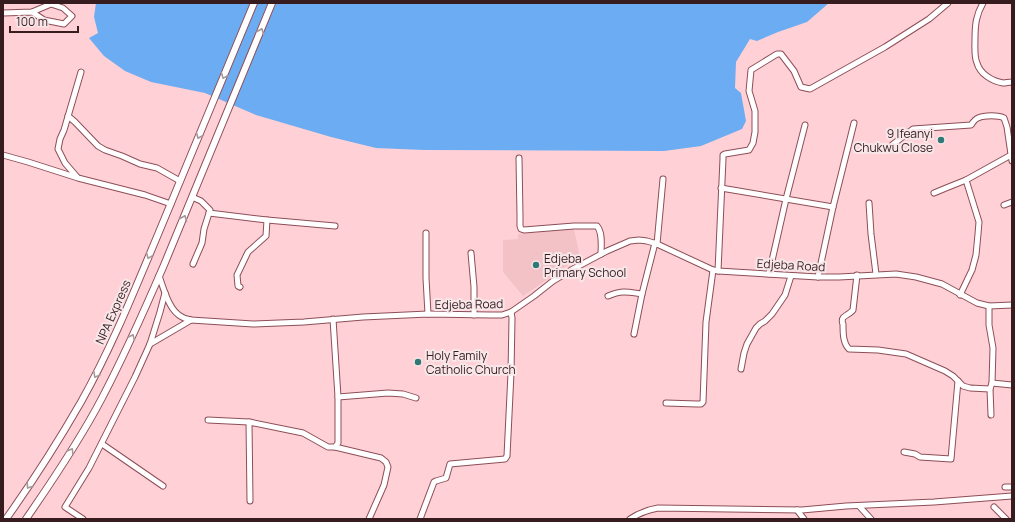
<svg xmlns="http://www.w3.org/2000/svg" width="1015" height="522" font-family="Manrope,sans-serif">
  <style>
    .built { fill: #f2c2c7 }
    .water { fill: #6cacf2 }
    .lines { fill: none; stroke-linecap: round; stroke-linejoin: round }
    .minor-casing { stroke: #8d4e57; stroke-width: 7 }
    .major-casing { stroke: #8d4e57; stroke-width: 8 }
    .minor { stroke: #fff; stroke-width: 5 }
    .major { stroke: #fff; stroke-width: 6 }
    .oneway { stroke: #a5989a }
    .poi-dot { fill: #307976; stroke: #f7e7e9; stroke-width: 1.5 }
    .labels { text-anchor: middle; dominant-baseline: central; stroke-width: 4; stroke-linejoin: round; paint-order: stroke }
    .poi-label { font-size: 12px; fill: #361b1f; stroke: #f7e7e9; text-anchor: start }
    .street-label { font-size: 12px; fill: #361b1f; stroke: #f7e7e9 }
  </style>
  <rect width="100%" height="100%" fill="#ffd1d6"/>
  <path class="built" d="M574,229l6,28 -57,39 -20,-24v-32l15,-1v-5z"/>
  <path class="water" d="M96,3h733l-22,19 -29,10 -21,9 -7,-2 -14,23 -1,26 6,5 5,28 -4,8 -41,17 -37,5 -240,-1 -48,-2 -45,-11 -75,-22 -51,-22 -54,-11 -26,-11 -21,-15 -15,-18 9,-5 -4,-16z"/>
  <g class="lines">
    <g class="minor-casing">
      <g id="minor">
        <path d="M983,3c-7,12 -8,22 -8,36 0,7 -1,18 2,24 3,11 15,18 26,20 3,0 6,-1 9,-1"/>
        <path d="M3,13l29,-1 19,-8 12,4 9,8 -8,8 -20,-4 -12,-8"/>
        <path d="M68,116l7,6 23,24 7,4 17,6 18,8 17,4 23,13"/>
        <path d="M892,145l21,-16 58,-4c2,-3 4,-6 7,-7 6,-3 21,-3 26,0l3,9 5,34"/>
        <path d="M3,155l25,7 50,16 67,17 26,9"/>
        <path d="M519,158l1,58v10l1,3 3,1 50,-4h23c6,7 4,20 4,28"/>
        <path d="M77,177l-12,-14 -7,-14 2,-10 4,-9 17,-58"/>
        <path d="M721,188l112,19"/>
        <path d="M934,193l12,-5 20,-8 45,-25"/>
        <path d="M192,197l9,4 9,9 -6,19 -2,14 -9,21"/>
        <path d="M869,203l2,31 5,40"/>
        <path d="M1004,205l8,-3"/>
        <path d="M209,213l58,7 -1,16 -18,16 -11,23 1,11 2,1"/>
        <path d="M267,220l68,6"/>
        <path d="M426,233v45l2,36"/>
        <path d="M657,244l6,-65"/>
        <path d="M471,253l3,34v28"/>
        <path d="M718,271l5,-112v-4l2,-1 24,-4 4,-7 2,-11v-21l-6,-20 2,-21 26,-16h4l13,17 7,16 9,2 75,-42 44,-28 19,-16"/>
        <path d="M769,274l17,-75 19,-74"/>
        <path d="M857,275l-4,35c-2,3 -9,6 -10,8 -1,1 -1,5 0,6 0,9 0,19 6,25l29,1 28,4 39,17 8,5 10,10 7,2 20,1"/>
        <path d="M159,276c5,13 10,35 23,41 3,2 6,2 9,3l62,4 51,-2 59,-5 65,-3 62,1h12l9,-3 23,-16 19,-15 20,-12 34,-18 23,-10 9,-1 8,1 10,3 56,26 5,1 100,6h21l57,-3 20,3 26,7 35,19 12,3 23,-1"/>
        <path d="M818,277l15,-70 21,-84"/>
        <path d="M960,295l12,-25 4,-15 2,-21 1,-12 -13,-42"/>
        <path d="M608,296c15,-6 19,-4 34,-2"/>
        <path d="M989,306v19l4,23 -1,35 -2,6 1,26"/>
        <path d="M634,334l8,-40 13,-51"/>
        <path d="M150,344l41,-24"/>
        <path d="M741,369l3,-16 3,-9 9,-16 4,-4 5,-3 7,-7 13,-19 6,-19"/>
        <path d="M992,383l20,2"/>
        <path d="M338,397l50,-4 15,1 13,4"/>
        <path d="M666,403l31,1h4l2,-2 3,-80 7,-52"/>
        <path d="M208,420l41,2"/>
        <path d="M102,444l61,42"/>
        <path d="M335,447l46,11 5,4 2,5 -4,18 -15,34"/>
        <path d="M904,452l11,2 5,3 31,2 7,-78"/>
        <path d="M1005,487h7"/>
        <path d="M250,501l-1,-79 54,11 25,14h7l3,-4v-46l-5,-78"/>
        <path d="M859,506l12,13"/>
        <path d="M994,507l12,12"/>
        <path d="M797,510l7,9"/>
        <path d="M83,519l-18,-12 24,-39 46,-91 15,-33 10,-32 5,-19"/>
        <path d="M420,519l14,-37 2,-1 10,-3 4,-14 55,-5 2,-3 4,-83 1,-55 -1,-6"/>
        <path d="M630,519c9,-6 17,-9 28,-11l144,2 44,-4 88,-4 78,-6"/>
      </g>
    </g>
    <g class="major-casing">
      <g id="major">
        <path d="M6,519c27,-38 52,-77 75,-117 31,-55 54,-113 78,-170 32,-76 63,-153 95,-229"/>
        <path d="M26,519c27,-39 54,-79 76,-121 23,-44 43,-89 62,-133l108,-262"/>
      </g>
    </g>
    <use href="#minor" class="minor"/>
    <use href="#major" class="major"/>
  </g>
  <defs><path id="oneway-chevron" d="M-2-3.5L2.5 0L-2 3.5" fill="none" stroke-width="1.6" stroke-linecap="round" stroke-linejoin="round"/></defs>
  <g class="oneway">
    <use href="#oneway-chevron" transform="translate(261 31) rotate(-67)"/>
    <use href="#oneway-chevron" transform="translate(224 76) rotate(112)"/>
    <use href="#oneway-chevron" transform="translate(199 136) rotate(113)"/>
    <use href="#oneway-chevron" transform="translate(184 218) rotate(-67)"/>
    <use href="#oneway-chevron" transform="translate(149 256) rotate(112)"/>
    <use href="#oneway-chevron" transform="translate(132 337) rotate(-65)"/>
    <use href="#oneway-chevron" transform="translate(96 375) rotate(118)"/>
    <use href="#oneway-chevron" transform="translate(71 451) rotate(-59)"/>
    <use href="#oneway-chevron" transform="translate(29 486) rotate(124)"/>
  </g>
  <g class="poi-dot">
    <circle cx="941" cy="140" r="4"/>
    <circle cx="536" cy="265" r="4"/>
    <circle cx="418" cy="362" r="4"/>
  </g>
  <g class="labels">
    <g class="poi-label">
      <text x="933" y="133" text-anchor="end">9 Ifeanyi<tspan x="933" dy="14">Chukwu Close</tspan></text>
      <text x="544" y="258">Edjeba<tspan x="544" dy="14">Primary School</tspan></text>
      <text x="426" y="355">Holy Family<tspan x="426" dy="14">Catholic Church</tspan></text>
    </g>
    <g class="street-label">
      <text transform="translate(791 265) rotate(3)">Edjeba Road</text>
      <text transform="translate(469 304) rotate(-1)">Edjeba Road</text>
      <text transform="translate(113 312) rotate(-66)">NPA Express</text>
    </g>
  </g>
  <rect width="1015" height="522" fill="none" stroke="#361b1f" stroke-width="8"/>
  <path d="M10 26v6h68v-6" fill="none" stroke="#361b1f" stroke-width="2"/>
  <text x="16" y="26" font-size="12" fill="#361b1f" stroke="#f7e7e9" stroke-width="3" paint-order="stroke">100 m</text>
</svg>
